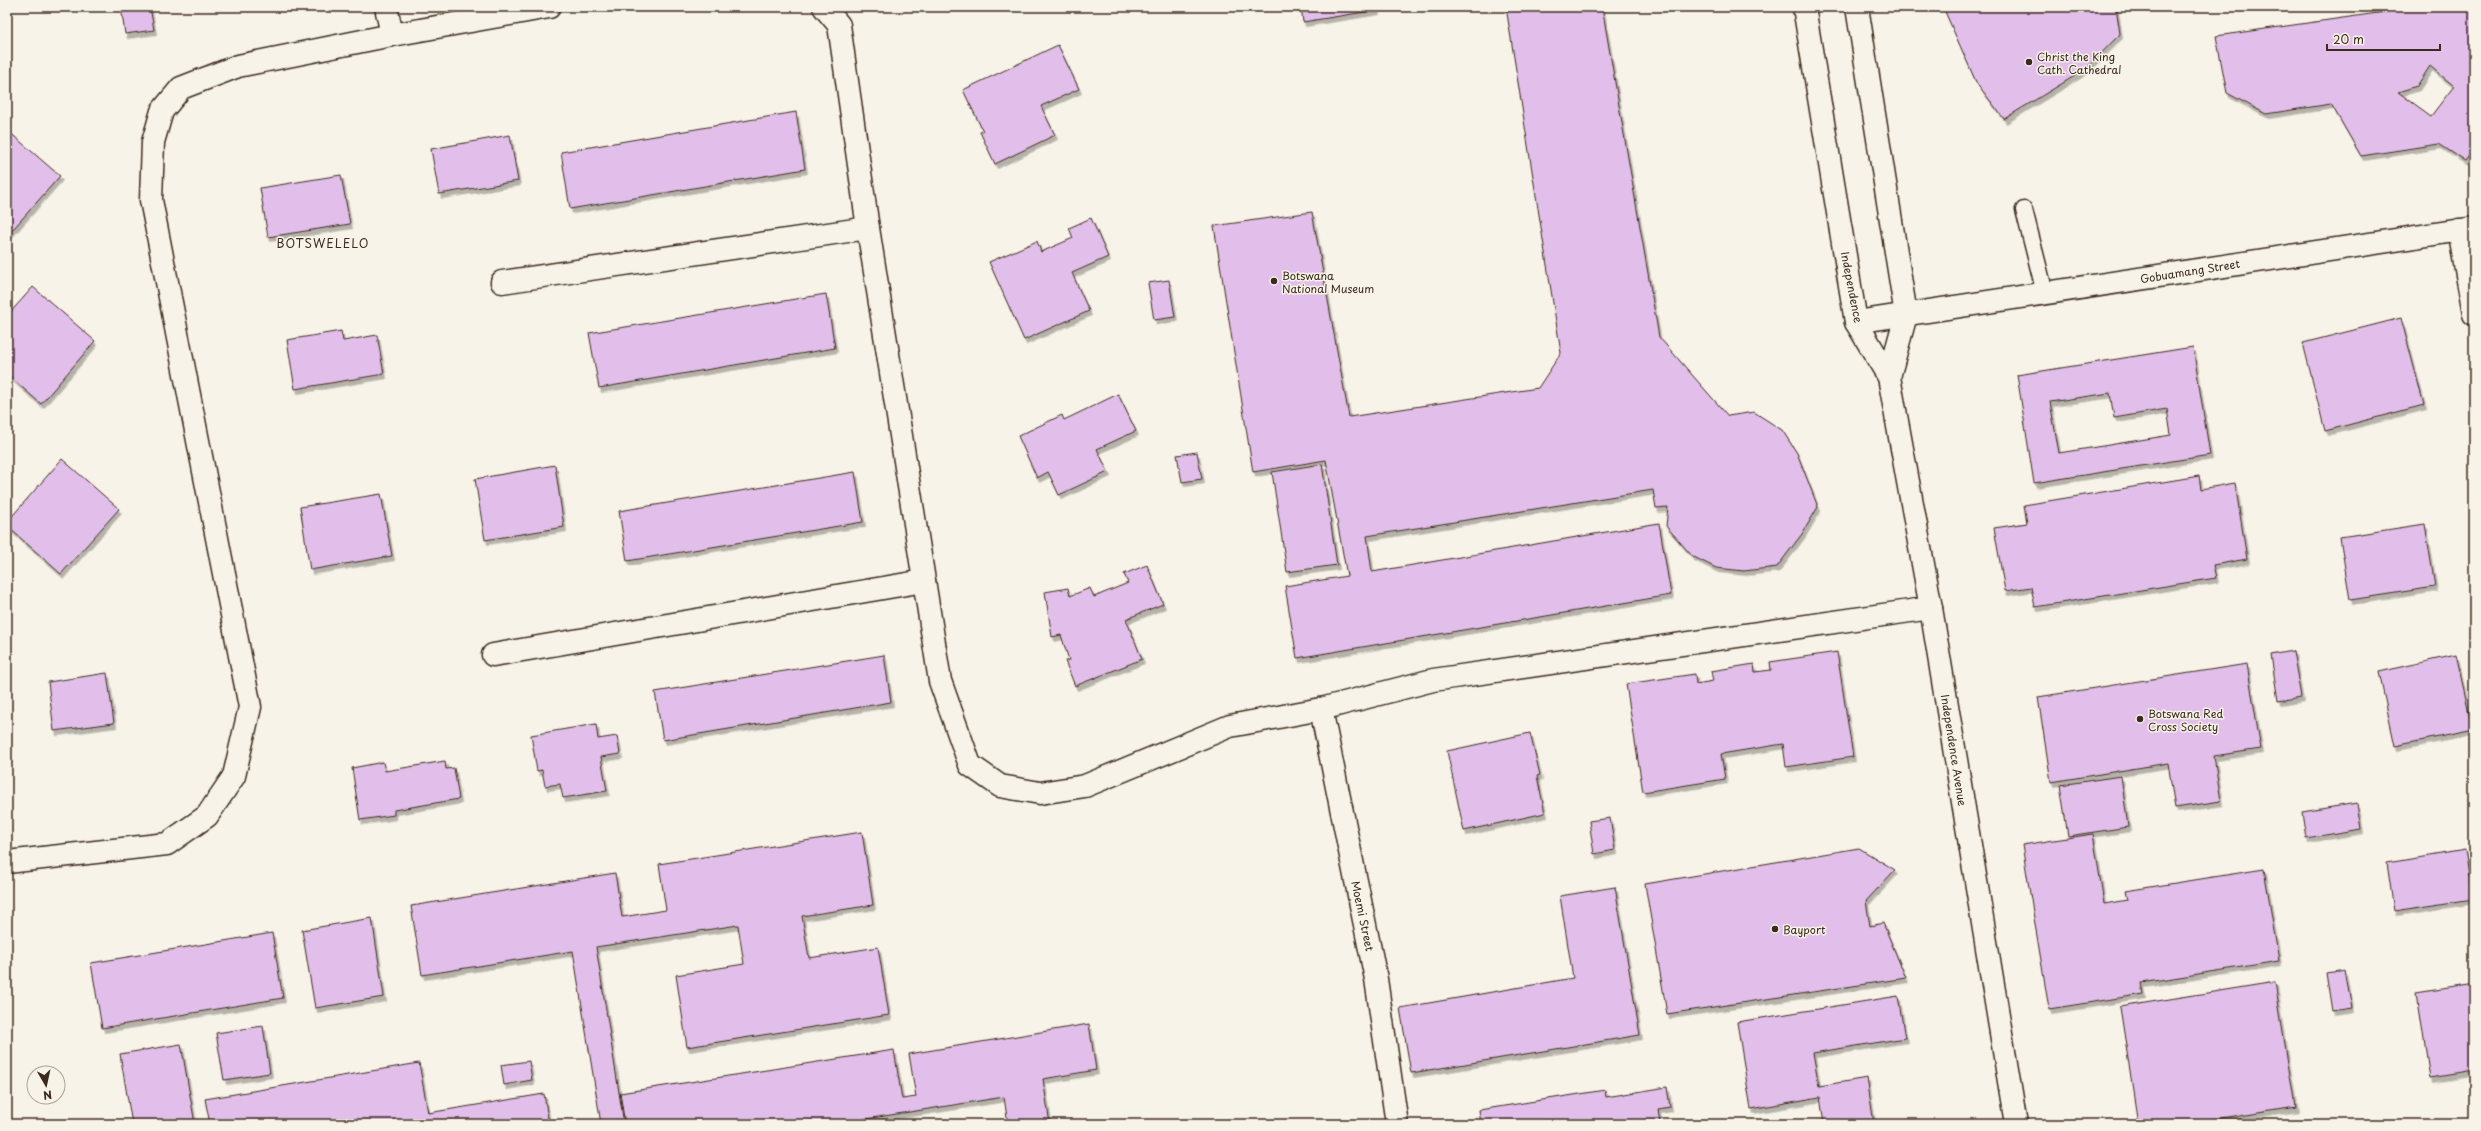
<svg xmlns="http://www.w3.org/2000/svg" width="2481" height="1131" font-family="'Playpen Sans',sans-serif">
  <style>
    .building { fill: #e2bfea; stroke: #3b2a1e; fill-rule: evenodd; filter: url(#shadow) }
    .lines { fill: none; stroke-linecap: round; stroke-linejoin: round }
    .lane-casing { stroke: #3b2a1e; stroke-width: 19 }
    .street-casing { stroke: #3b2a1e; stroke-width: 25 }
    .secondary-casing { stroke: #3b2a1e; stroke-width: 25 }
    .lane { stroke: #f7f3e8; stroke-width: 16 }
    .street { stroke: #f7f3e8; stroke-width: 22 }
    .secondary { stroke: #f7f3e8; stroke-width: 22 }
    .poi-dot { fill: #3b2a1e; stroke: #f7f3e8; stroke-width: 1.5 }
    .labels { text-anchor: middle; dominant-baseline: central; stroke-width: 3; stroke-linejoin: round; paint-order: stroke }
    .poi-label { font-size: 11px; fill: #3b2a1e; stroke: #f7f3e8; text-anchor: start }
    .street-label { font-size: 11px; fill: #3b2a1e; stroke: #f7f3e8 }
    .neighbourhood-label { font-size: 12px; letter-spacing: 1px; fill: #3b2a1e; stroke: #f7f3e8 }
  </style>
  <defs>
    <filter id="shadow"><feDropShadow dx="2.5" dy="4.5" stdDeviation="0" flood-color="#0004"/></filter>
  </defs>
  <rect width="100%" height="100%" fill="#f7f3e8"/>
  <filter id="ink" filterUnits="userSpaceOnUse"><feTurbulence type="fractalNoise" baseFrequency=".025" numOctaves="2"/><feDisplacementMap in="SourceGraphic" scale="8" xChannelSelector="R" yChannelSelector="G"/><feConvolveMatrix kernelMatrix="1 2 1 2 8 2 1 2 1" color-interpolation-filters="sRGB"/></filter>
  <g filter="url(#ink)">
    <g class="building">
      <path d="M121,7h29l4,23 -29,4z"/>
      <path d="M1301,7h75l1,3 -74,12z"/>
      <path d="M1506,7h96l57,330 69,79 26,-4 28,18 15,23 21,54 -16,27 -25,33 -33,4 -28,-3 -24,-12 -26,-30 2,-19 -12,1 -3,-18 -286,46 5,36 287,-49 12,72 -374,63 -12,-72 62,-10 -21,-116 -73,12 -39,-246 98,-14 37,205 189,-29 23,-35z"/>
      <path d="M1943,7h173l4,27 -34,35 -82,50 -28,-37z"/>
      <path d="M2420,7h45l9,6v136l-9,12 -26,-17 -78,12 -30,-52 -65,10 -39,-21 -11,-57zM2430,66l24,20 -23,30 -33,-24 19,-6z"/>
      <path d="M1058,45l21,44 -38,17 14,29 -60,29 -15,-32 3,-1 -20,-41z"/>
      <path d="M796,112l9,57 -235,40 -9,-57z"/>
      <path d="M7,130l53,46 -53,60z"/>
      <path d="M510,135l8,46 -79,13 -8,-45z"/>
      <path d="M341,175l9,49 -82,13 -8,-49z"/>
      <path d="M1091,218l17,39 -36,16 17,38 -65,29 -35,-78 48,-21 4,11 32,-14 -4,-10z"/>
      <path d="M1169,280l6,37 -21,3 -6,-37z"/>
      <path d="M33,287l62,54 -54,63 -34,-30v-58z"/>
      <path d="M826,294l9,54 -236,40 -10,-55z"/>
      <path d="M2401,318l23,87 -99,26 -22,-88z"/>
      <path d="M341,331l2,10 34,-6 7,39 -89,15 -8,-49z"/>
      <path d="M2193,347l17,108 -176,28 -17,-108zM2110,393l4,25 53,-9 4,26 -112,18 -9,-51z"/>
      <path d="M1118,394l18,37 -39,18 11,23 -49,23 -11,-23 -11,6 -19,-42 44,-21 2,5z"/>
      <path d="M1197,452l5,27 -20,3 -5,-27z"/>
      <path d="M62,459l57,50 -58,65 -54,-48v-4z"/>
      <path d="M1322,464l15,101 -50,7 -15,-100z"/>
      <path d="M555,465l9,62 -79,13 -10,-61z"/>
      <path d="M855,472l8,50 -236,39 -8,-50z"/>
      <path d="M2199,476l2,13 34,-6 12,76 -34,6 3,13 -181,29 -4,-20 -26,4 -11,-63 33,-5 -3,-18z"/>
      <path d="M381,494l11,62 -82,14 -10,-63z"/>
      <path d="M2425,524l10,63 -85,13 -10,-63z"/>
      <path d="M1147,565l16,39 -37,15 16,40 -67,27 -10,-25 4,-1 -8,-25 -9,2 -7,-45 23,-4 2,8 20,-8 4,9 34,-14 -4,-9z"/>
      <path d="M2293,651l8,46 -23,4 -7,-46z"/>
      <path d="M1837,652l16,105 -67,10 -3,-23 -62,10 4,25 -82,13 -17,-108 69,-10 1,10 17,-3 -2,-10 43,-7 1,8 16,-2 -1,-8z"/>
      <path d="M884,655l7,47 -228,38 -8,-48z"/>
      <path d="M2456,655l17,75 -78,16 -16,-74z"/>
      <path d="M2247,664l14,85 -47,7 7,45 -46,7 -7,-45 -117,19 -13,-85z"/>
      <path d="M107,673l7,50 -60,8 -6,-49z"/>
      <path d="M596,724l2,15 19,-3 3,18 -19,3 6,34 -44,7 -3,-14 -15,2 -3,-16 -5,1 -6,-36z"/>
      <path d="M1530,733l10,42 -3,1 8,37 -81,18 -17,-80z"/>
      <path d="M445,761l1,8 8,-1 5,31 -65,11v5l-34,5 -8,-52 31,-6 2,9z"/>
      <path d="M2121,776l7,51 -60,9 -8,-51z"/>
      <path d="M2357,803l4,26 -55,9 -4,-26z"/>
      <path d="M1610,818l5,32 -21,4 -5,-33z"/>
      <path d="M862,832l11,73 -71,11 7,42 69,-11 11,68 -202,32 -11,-72 68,-11 -6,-39 -142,22 28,177h-23l-28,-173 -151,24 -11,-69 204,-33 7,44 44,-7 -7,-46z"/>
      <path d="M2093,834l11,70 23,-4 -2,-9 139,-22 15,92 -137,22 2,11 -95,15 -27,-164z"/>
      <path d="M1859,848l36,22 -29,31 4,25 13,-3 23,55 -239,36 -22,-130z"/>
      <path d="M2465,850l8,49 -79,12 -7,-48z"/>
      <path d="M1615,887l25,148 -229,38 -11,-65 173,-30 -13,-82z"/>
      <path d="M372,918l12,79 -69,11 -13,-78z"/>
      <path d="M272,933l11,65 -181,30 -11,-65z"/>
      <path d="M2344,970l7,38 -19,3 -6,-38z"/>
      <path d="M2275,982l20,125 -105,17h-52l-18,-117z"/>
      <path d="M2474,984v87l-44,7 -13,-85z"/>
      <path d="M1898,996l7,42 -92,15 6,33 48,-8 7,46h-50l-4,-27 -69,12 -14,-87z"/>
      <path d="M1089,1024l7,46 -53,9 7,45h-42l-4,-27 -170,27h-209l-5,-31 274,-43 8,49 14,-2 -7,-43z"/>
      <path d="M263,1026l7,47 -46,7 -8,-47z"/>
      <path d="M181,1044l14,80h-63l-12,-70z"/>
      <path d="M529,1061l3,19 -28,5 -3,-20z"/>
      <path d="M419,1063l9,50 116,-19 5,30h-339l-5,-25z"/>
      <path d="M1667,1087l3,20 -12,2 2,15h-179l-2,-14 126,-20 1,7z"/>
      <path d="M118,1121l1,3h-19z"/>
    </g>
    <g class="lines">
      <g class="lane-casing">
        <path id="lane" d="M2024,210l21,83"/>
      </g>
      <g class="street-casing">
        <g id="street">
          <path d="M386,7l6,28"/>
          <path d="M824,7l15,18 29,203 72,453 30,84 30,21 40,7 45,-7 145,-60 91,-17 112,-29 498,-72"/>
          <path d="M2459,230l15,84"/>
          <path d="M502,282l366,-54"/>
          <path d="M1856,322l618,-94"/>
          <path d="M493,655l431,-74"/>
          <path d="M1321,709l55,270 21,145"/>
          <path d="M7,862l160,-18 40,-28 27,-40 16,-69 -99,-507 2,-58 9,-31 19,-23 57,-22 154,-31 157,-28"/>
        </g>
      </g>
      <g class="secondary-casing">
        <g id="secondary">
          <path d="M1804,7l52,315 33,55 42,231 85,516"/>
          <path d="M1857,7l49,308 -17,62"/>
        </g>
      </g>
      <use href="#lane" class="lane"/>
      <use href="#street" class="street"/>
      <use href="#secondary" class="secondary"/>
    </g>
  </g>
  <g class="poi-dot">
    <circle cx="2029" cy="62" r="4"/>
    <circle cx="1274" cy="281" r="4"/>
    <circle cx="2140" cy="719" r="4"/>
    <circle cx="1775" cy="929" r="4"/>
  </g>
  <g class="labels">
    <g class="poi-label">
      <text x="2037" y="56">Christ the King<tspan x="2037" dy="13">Cath. Cathedral</tspan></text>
      <text x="1282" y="275">Botswana<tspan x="1282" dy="13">National Museum</tspan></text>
      <text x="2148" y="713">Botswana Red<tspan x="2148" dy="13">Cross Society</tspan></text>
      <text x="1783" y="929">Bayport</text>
    </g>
    <g class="street-label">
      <text transform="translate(2190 271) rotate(-9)">Gobuamang Street</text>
      <text transform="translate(1852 287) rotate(79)">Independence</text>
      <text transform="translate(1954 750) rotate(81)">Independence Avenue</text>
      <text transform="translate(1363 916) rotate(78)">Moemi Street</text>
    </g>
    <g class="neighbourhood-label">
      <text x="323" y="243">BOTSWELELO</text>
    </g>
  </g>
  <rect width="2481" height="1131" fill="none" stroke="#f7f3e8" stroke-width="24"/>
  <rect x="12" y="12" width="2457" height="1107" fill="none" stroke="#3b2a1e" stroke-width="1.5" filter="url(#ink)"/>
  <g transform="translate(46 1085) rotate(171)"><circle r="19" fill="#f7f3e8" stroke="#aca397"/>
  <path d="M0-3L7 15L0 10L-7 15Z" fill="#3b2a1e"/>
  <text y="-6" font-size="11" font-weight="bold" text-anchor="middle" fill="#3b2a1e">N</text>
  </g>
  <path d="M2327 44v6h113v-6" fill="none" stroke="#3b2a1e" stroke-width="2"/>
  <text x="2333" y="44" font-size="12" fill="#3b2a1e" stroke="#f7f3e8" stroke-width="3" paint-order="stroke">20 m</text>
</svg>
